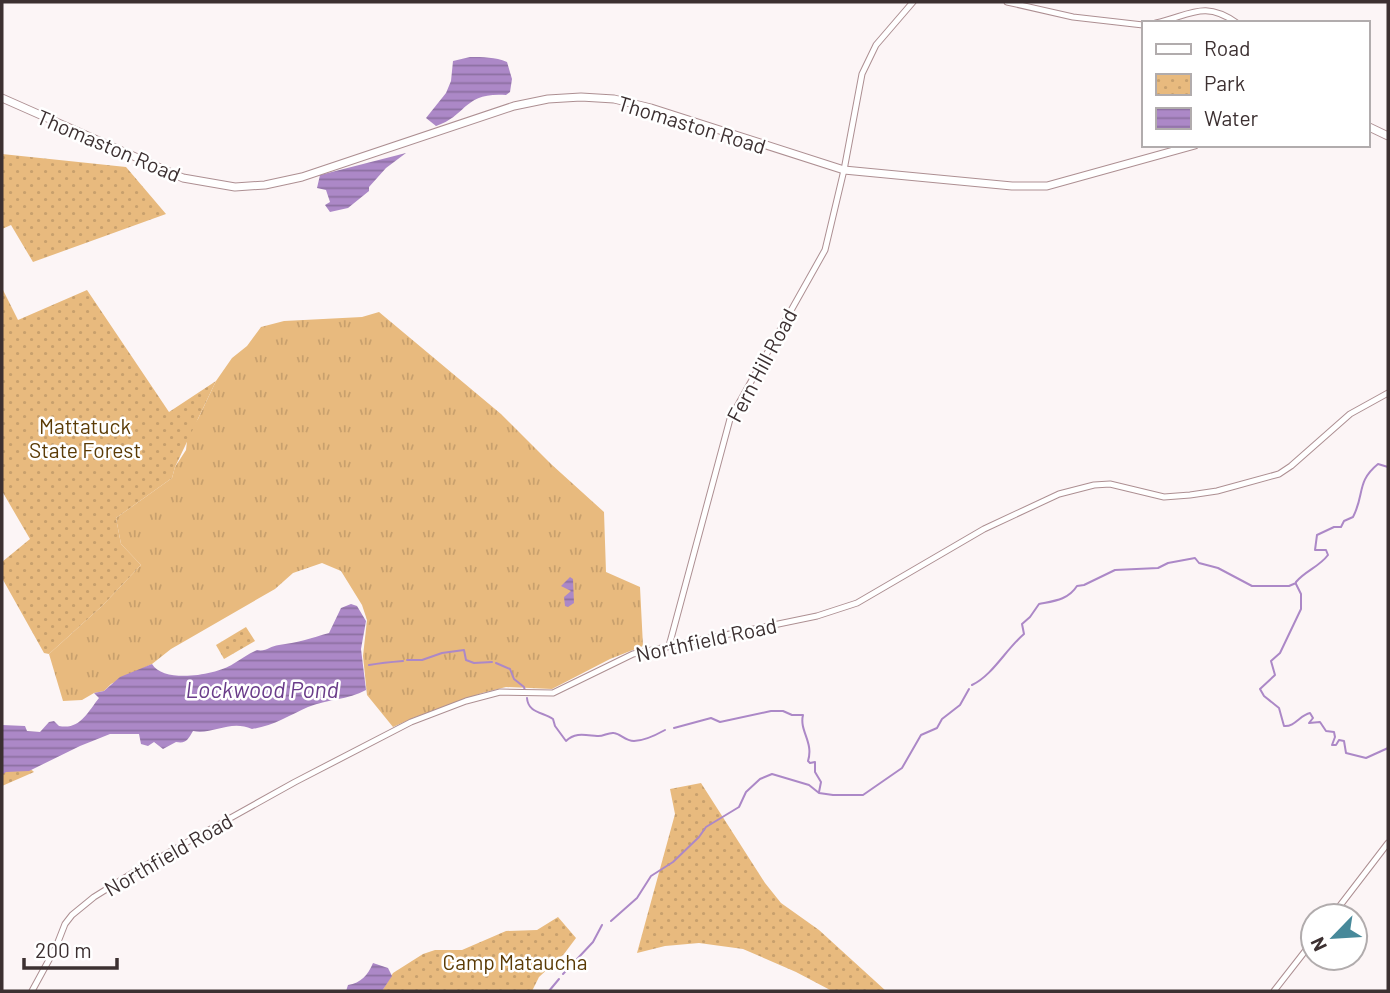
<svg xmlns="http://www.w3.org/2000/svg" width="1390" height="993" font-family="Barlow,sans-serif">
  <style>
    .grass { fill: url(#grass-tufts) }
    .park { fill: url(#park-dots) }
    .water { fill: url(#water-rules) }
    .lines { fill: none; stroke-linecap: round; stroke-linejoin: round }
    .stream { stroke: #ac88c7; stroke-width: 2 }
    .secondary-casing { stroke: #ad8f92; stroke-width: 7 }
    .primary-casing { stroke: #ad8f92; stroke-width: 9 }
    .secondary { stroke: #fff; stroke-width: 5 }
    .primary { stroke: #fff; stroke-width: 7 }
    .labels { text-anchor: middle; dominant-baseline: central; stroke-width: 5; stroke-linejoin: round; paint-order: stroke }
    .street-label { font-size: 21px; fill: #3c3031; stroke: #fff }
    .park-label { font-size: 21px; fill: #5b3b06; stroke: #fff }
    .water-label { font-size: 23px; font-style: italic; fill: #6a3c8a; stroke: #fff }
  </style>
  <defs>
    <pattern id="grass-tufts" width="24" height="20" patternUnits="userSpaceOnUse" patternTransform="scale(1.75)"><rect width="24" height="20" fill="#e8ba7e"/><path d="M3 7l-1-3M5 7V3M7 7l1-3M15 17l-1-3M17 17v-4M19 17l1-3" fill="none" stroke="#c8a06d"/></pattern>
    <pattern id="park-dots" width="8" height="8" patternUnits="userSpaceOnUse" patternTransform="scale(1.75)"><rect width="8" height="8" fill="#e8ba7e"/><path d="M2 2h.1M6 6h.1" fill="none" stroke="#c8a06d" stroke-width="1.8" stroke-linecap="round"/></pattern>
    <pattern id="water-rules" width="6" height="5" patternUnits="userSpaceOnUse" patternTransform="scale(1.75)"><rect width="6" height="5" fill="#ac88c7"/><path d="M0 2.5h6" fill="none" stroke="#8d70a2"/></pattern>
  </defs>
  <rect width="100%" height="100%" fill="#fcf5f6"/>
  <path class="grass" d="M379,312l122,102 50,50 53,48 2,60 34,15 3,59 -33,13 -58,30 -46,-2 -24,6 -69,25 -20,9 -26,-32 -4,-39 4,-36 -5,-15 -21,-34 -19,-8 -29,10 -18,16 -104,60 -19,15 -41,20 -7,7 -10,2 -12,7 -19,1 -14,-47 53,-48 39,-41 -20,-21 -5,-26 56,-40 3,-11 11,-17 2,-18 10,-13 18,-38 16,-23 15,-12 14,-19 23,-6 78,-4z"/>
  <g class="park">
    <path d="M2,154l124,13 40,47 -133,48 -22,-37 -9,4z"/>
    <path d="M2,288l16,32 69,-30 82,122 47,-31 -41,86 -3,11 -56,40 5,26 20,21 -39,41 -53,48 -5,-1 -42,-75v-16l28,-23 -28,-48z"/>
    <path d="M246,627l9,14 -31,18 -8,-14z"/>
    <path d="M2,744l32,28 -32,14z"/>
    <path d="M701,783l64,100 16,20 38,27 67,61h-54l-36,-19 -53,-23 -44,-6 -34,3 -28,7 38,-139 -5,-25z"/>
    <path d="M558,917l18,21 -12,16 -25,23 -7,14h-150l11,-18 30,-19 12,-4h27l44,-19 31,-1z"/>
  </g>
  <g class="water">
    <path d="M470,57c13,0 25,0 37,5l5,17 -2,13 -4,3c-43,-3 -39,21 -70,31l-10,-8 20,-25 5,-12 2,-20z"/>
    <path d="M406,153l-20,15 -17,19v4l-21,17 -18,4 -5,-7 5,-3 -4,-12 -9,-2 3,-13z"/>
    <path d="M570,577l3,2 1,24 -6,4 -3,-1 -1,-9 7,-6 -10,-5z"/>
    <path d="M351,604l6,2 9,15 -5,28 5,41c-18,10 -39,9 -58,17 -18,8 -35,19 -56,22 -22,-10 -39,6 -59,2 -5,8 -6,13 -17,11l-13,7 -9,-7 -6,4 -7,-2 -2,-10h-29l-30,12 -51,25 -23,1 -4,3v-50l23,1 2,5 13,1 9,-10 5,-1 5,5c21,4 28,-13 40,-28l-5,-5 10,-2 16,-14 32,-13c12,20 64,11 81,0 8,-5 15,-10 24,-14 9,2 13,-4 22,-5 17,-2 33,-7 50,-12l12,-25z"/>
    <path d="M373,963l15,5 4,8 -10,15h-36l2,-6c13,-2 20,-10 25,-22z"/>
  </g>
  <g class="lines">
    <g class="stream">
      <path d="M1296,582c9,-11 23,-15 32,-27l-2,-5h-11l2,-15 17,-8h7l3,-6 9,-4c12,-23 3,-35 25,-53l10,3"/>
      <path d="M1296,584l5,10v15l-21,44 -9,8 4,14 -15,14 4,7 15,12 5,18c11,1 16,-11 26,-13l3,5 -4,5 11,-1 6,9 8,1 1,5 -3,8h4l3,-5 5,1 2,12 20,5 22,-10"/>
      <path d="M407,660h15l20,-7 22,-3 2,10 8,3 18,-1"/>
      <path d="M496,663l14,6 4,10 10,8 1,4"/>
      <path d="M369,665c12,-2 22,-3 34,-4"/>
      <path d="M972,685c21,-10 34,-36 52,-51l-2,-10 8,-7 9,-13c15,-3 29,-4 38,-18l7,-1 31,-15 43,-2 10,-5 27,-5 4,5 19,5 34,18h37l7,-3"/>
      <path d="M527,698c1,15 16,14 26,21l2,7 11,15c9,-9 19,-6 31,-5 6,1 11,-4 17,-3 7,1 11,8 20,8 10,0 22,-6 31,-11"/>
      <path d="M674,728l37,-10 9,4 51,-11h12l9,4h11c-4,16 11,27 5,46l2,2 5,-1v10l6,10 -2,10"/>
      <path d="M611,921l26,-23 14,-22 22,-14 26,-25 7,-10 33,-20 7,-15 14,-13 12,-5 37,11 10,8 14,2h30l39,-27 19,-33 16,-7 5,-9 18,-14 9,-16"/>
      <path d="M563,974l30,-32 9,-17"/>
      <path d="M549,991l10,-12"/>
    </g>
    <g class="secondary-casing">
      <g id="secondary">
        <path d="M1007,2l66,15 70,8"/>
        <path d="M1156,23c35,-8 48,-23 81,0"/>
        <path d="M669,646l61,-227 95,-169 19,-80 18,-96 14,-29 37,-43"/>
        <path d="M1332,916l56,-73"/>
        <path d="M32,991l24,-44 9,-23 7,-9 22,-18 45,-28 156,-87 116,-60 55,-21 34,-9 53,1 80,-39 184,-38 40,-13 127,-74 75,-35 35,-9 16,-1 54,13 26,-2 27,-4 62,-17 12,-8 59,-52 38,-21"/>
        <path d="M1274,991l39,-50"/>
      </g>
    </g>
    <g class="primary-casing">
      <g id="primary">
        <path d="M2,98l181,80 52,9 30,-2 37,-8 212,-71 34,-7 33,-2 33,2 37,9 193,62 168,16h35l148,-41"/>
        <path d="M1367,126l21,10"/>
      </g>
    </g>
    <use href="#secondary" class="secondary"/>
    <use href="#primary" class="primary"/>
  </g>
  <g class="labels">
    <g class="street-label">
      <text transform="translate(692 124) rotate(17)">Thomaston Road</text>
      <text transform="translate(109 145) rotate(23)">Thomaston Road</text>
      <text transform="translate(761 365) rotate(-62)">Fern Hill Road</text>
      <text transform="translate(706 639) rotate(-12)">Northfield Road</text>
      <text transform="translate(168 854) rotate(-30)">Northfield Road</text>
    </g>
    <g class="park-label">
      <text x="85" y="425">Mattatuck<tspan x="85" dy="24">State Forest</tspan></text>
      <text x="515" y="961">Camp Mataucha</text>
    </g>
    <g class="water-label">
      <text x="262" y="689">Lockwood Pond</text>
    </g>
  </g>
  <rect width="1390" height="993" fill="none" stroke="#3c3031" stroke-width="7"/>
  <rect x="1142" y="21" width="228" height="126" fill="#ffffff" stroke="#b1acad" stroke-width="2"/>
  <rect x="1156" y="44" width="35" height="10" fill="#ffffff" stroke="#b1acad" stroke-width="2"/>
  <text x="1204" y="56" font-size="21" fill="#3c3031">Road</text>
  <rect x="1156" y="74" width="35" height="21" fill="url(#park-dots)" stroke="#b1acad" stroke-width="2"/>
  <text x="1204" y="91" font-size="21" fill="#3c3031">Park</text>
  <rect x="1156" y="108" width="35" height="21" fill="url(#water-rules)" stroke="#b1acad" stroke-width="2"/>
  <text x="1204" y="126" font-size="21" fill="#3c3031">Water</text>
  <g transform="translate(1334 937) rotate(245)"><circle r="33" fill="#ffffff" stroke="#b1acad" stroke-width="2"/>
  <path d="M0-5L12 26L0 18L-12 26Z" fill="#47899a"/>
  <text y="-10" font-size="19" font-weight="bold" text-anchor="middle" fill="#3c3031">N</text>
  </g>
  <path d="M24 958v10h93v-10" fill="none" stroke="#3c3031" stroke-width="3.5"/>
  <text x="35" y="958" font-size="21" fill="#3c3031" stroke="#ffffff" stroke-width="5" paint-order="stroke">200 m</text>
</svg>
